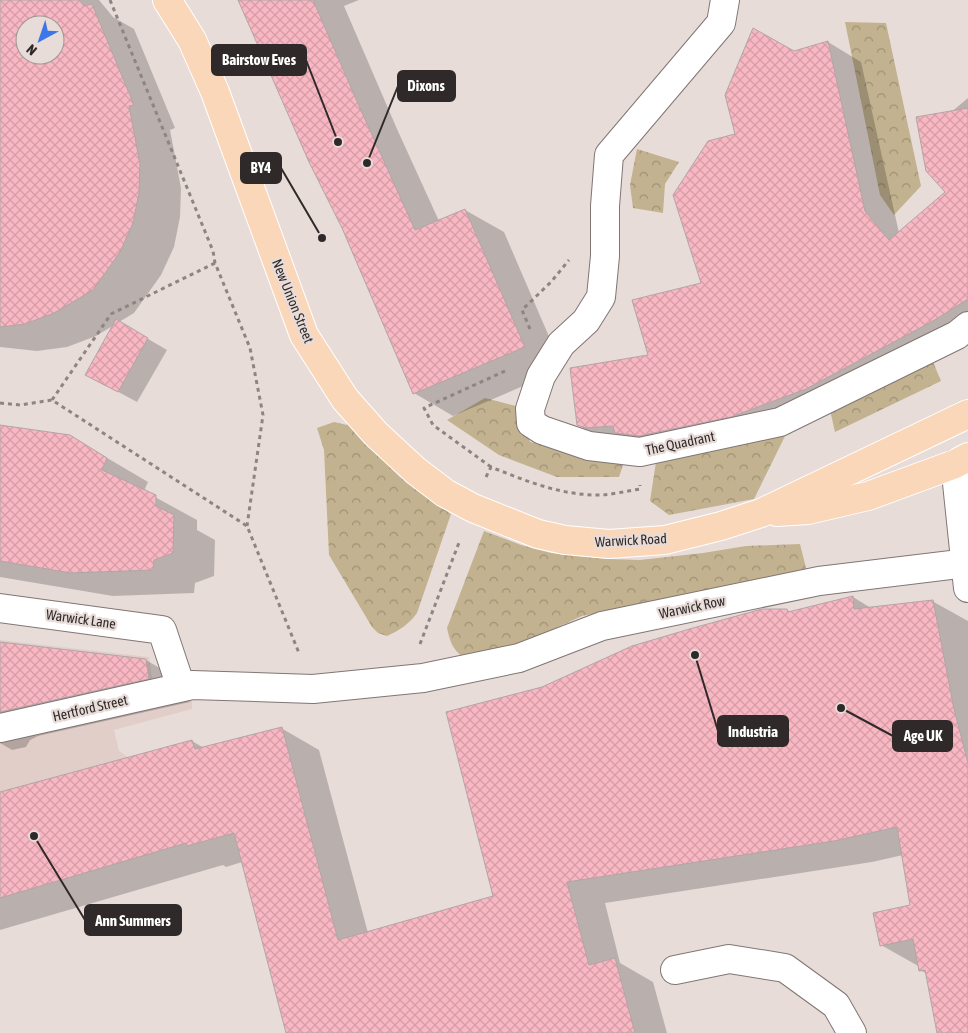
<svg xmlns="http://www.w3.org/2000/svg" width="968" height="1033" font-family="'Asap Condensed',sans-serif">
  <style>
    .built { fill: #e1cec9 }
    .park { fill: url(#park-crowns) }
    .shadow { fill: #0003; fill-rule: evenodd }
    .building { fill: url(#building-cross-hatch); stroke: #b1a5a7; fill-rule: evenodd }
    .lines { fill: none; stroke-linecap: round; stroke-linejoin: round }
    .minor-casing { stroke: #817674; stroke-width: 30 }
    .major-casing { stroke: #fff; stroke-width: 30 }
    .path { stroke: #8e8583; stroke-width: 3; stroke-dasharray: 4 4; stroke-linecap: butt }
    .minor { stroke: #fff; stroke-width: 28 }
    .major { stroke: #fbd7ba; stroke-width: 28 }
    .labels { text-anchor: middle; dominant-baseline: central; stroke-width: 4.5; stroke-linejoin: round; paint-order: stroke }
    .street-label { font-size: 14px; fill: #2f2a29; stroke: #e8dcd9 }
    .leader { fill: none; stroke: #2f2a29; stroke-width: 2 }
    .callout-dot { fill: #2f2a29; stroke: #e8dcd9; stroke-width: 2 }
    .callout { fill: #2f2a29; stroke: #2f2a29; stroke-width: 2 }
    .callout-label { font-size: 15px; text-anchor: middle; font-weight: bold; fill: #fff }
  </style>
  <defs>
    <pattern id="park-crowns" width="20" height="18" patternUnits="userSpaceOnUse" patternTransform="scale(1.25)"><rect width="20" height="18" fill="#c2b28f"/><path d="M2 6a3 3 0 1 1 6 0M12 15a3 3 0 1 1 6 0" fill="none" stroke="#9e9175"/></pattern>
    <pattern id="building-cross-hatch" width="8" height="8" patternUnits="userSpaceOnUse" patternTransform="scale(1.25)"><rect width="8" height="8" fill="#f8b7c2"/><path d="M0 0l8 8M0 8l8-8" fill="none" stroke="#d59ea7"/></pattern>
  </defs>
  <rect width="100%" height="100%" fill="#e8dcd9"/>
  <path class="built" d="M0,640l149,17 4,26 30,-26 9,28v24l-78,21 5,21 9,6 29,95 -157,46z"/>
  <g class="park">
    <path d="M845,22l41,1 35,163 -27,29 -14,-20z"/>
    <path d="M637,149l42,13 -14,22 -2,29 -30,-5 -3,-23z"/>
    <path d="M933,362l8,19 -106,51 -5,-22z"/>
    <path d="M485,398l31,8 14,36 94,20 -5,15h-62l-58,-22 -52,-35z"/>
    <path d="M348,411l30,43 21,22 52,38 -34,99c-8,11 -17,17 -30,23l-9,-3 -6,-6 -43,-72 -5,-105 -7,-22 17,-6 13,3z"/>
    <path d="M789,428l-35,71 -85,16 -19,-14 6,-39z"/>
    <path d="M484,531l37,14 30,8 57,6 32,1 63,-7 43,-7 54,-2 7,28 -225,44 -66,30 -53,11c-11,-8 -13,-16 -16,-29z"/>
  </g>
  <g class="shadow">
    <path d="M0,0h99l14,17 21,12 41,99 -5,2 11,58 -1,29 -6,30 -13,28 -27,38 -15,9 48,28 -30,52 -50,-27 27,-50 -18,11 -29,11 -30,4 -37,-4zM25,25h30v30h-30z"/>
    <path d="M238,0h121l-15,6 53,123 42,92 26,-11 39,22 59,137 -110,47 -39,-23 -71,-165z"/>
    <path d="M828,42l33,20 38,171 48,-41 3,-79 18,-15v241l-129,68 -228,37 -33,-19 71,-69 54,-72 34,-149 56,-83z"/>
    <path d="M0,426l70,10 78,46 -4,9 53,29v10l18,10 -1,36 -19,7 -1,10 -81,3 -113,-19z"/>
    <path d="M853,597l18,11 61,-7 36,20v412h-29l-12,-59 -7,-4v-3l-39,-22 30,-39 -8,-51 -31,7 -267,41 15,60 33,19 14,51h-380l-45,-171 -16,5 -3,-2 -223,65v-136l192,-53 12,7 77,-20 38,22 49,183 127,-36 47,-208 245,-79 4,2z"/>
    <path d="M0,643l146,17 41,24 3,18 -152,34 -8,4 -4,7 -14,3 -12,-7z"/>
  </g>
  <g class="building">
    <path d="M0,0h79l5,6 8,-2 42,101 -5,1 11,58 -1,29 -6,30 -13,29 -27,38 -39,23 -29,11 -25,3zM25,25h30v30h-30z"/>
    <path d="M238,0h75l46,106 56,124 50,-21 60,138 -112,47 -71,-166 -33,-66z"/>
    <path d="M753,28l41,23 34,-10 37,170 24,29 56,-48 -19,-21 -10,-54 52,-9v191l-35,22 -127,68 -75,28 -92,19 -24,-3 -2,-7 -27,2 -9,-3 -7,-57 78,-13 -16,-55 69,-17 -28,-88 35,-54 27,-7 -10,-39z"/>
    <path d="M116,319l32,19 -30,54 -33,-17z"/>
    <path d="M0,425l70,10 37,23 -5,12 54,25v11l18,9 -1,38 -19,7 -1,10 -82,3 -71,-12z"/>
    <path d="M853,596l1,13 79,-9 21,109 14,54v270h-31l-12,-63 -6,1 -6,-32 -33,7 -7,-33 37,-8 -13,-78 -63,14 -267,41 22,83 26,-7 20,75h-349l-52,-200 -47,13 -1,-3 -186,55v-106l192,-52 3,9 87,-22 56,213 155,-44 -47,-184 96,-25 90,-41 61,-18 69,-19h25l1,3z"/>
    <path d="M0,642l146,17 3,20 -149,33z"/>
  </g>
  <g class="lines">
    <g class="minor-casing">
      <g id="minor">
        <path d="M725,0l-4,23 -112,132 -4,51v50l-4,41 -15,24 -25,23 -20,32 -11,33 1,14 11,7 47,16 51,6 140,-30 177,-87 11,-9"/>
        <path d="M955,464l13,124"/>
        <path d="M0,608l162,22 19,57"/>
        <path d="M0,728l192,-43 121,4 110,-11 96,-20 83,-32 217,-45 149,-18"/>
        <path d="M675,970l54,-11 56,9 51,37 16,28"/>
      </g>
    </g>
    <g class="major-casing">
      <g id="major">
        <path d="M167,0l25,40 23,52 89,243 41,64 31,35 40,37 29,22 28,15 65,26 27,6 44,4 56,-4 56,-14 40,-13 207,-99"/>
        <path d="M777,512l31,-2 60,-14 87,-32 13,-7"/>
      </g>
    </g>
    <g class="path">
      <path d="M110,0l103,251 2,12 35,85 13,67 -16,111"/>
      <path d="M530,329l-8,-19 29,-28 18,-22"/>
      <path d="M52,400l59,-86 104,-51"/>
      <path d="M0,403l20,2 32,-5 195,126 52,127"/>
      <path d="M491,467l-58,-42 -9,-17 81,-37"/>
      <path d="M486,477l5,-10c35,14 71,29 111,28 12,-1 25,-4 38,-6v-4"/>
      <path d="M420,644l40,-104"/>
    </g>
    <use href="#minor" class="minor"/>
    <use href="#major" class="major"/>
  </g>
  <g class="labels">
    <g class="street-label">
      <text transform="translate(293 301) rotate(68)">New Union Street</text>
      <text transform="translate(680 443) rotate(-12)">The Quadrant</text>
      <text transform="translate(631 540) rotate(-3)">Warwick Road</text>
      <text transform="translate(692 607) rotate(-12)">Warwick Row</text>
      <text transform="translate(81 619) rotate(8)">Warwick Lane</text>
      <text transform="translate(90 708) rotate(-13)">Hertford Street</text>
    </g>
  </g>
  <path class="leader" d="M338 142L306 60M367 163L398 86M322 238L281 168M695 655L718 731M841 708L893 736M34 836L85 920"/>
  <g class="callout-dot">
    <circle cx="338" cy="142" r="5"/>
    <circle cx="367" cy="163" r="5"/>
    <circle cx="322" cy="238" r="5"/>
    <circle cx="695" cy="655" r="5"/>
    <circle cx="841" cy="708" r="5"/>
    <circle cx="34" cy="836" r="5"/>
  </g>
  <g class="callout">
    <rect x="212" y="45" width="94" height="30" rx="5"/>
    <rect x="398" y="71" width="57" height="30" rx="5"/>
    <rect x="241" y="153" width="40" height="30" rx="5"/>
    <rect x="718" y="716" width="70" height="30" rx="5"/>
    <rect x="893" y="721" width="59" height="30" rx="5"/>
    <rect x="85" y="905" width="96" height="30" rx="5"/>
  </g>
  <g class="callout-label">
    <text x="259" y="65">Bairstow Eves</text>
    <text x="426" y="91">Dixons</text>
    <text x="261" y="173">BY4</text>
    <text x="753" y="737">Industria</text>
    <text x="923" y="741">Age UK</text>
    <text x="133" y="926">Ann Summers</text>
  </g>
  <g transform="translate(40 40) rotate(220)"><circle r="24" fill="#e8dcd9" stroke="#9e9593"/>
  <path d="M0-4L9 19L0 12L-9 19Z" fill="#3c77e7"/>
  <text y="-8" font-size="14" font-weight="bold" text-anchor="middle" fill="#2f2a29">N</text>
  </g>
</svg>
